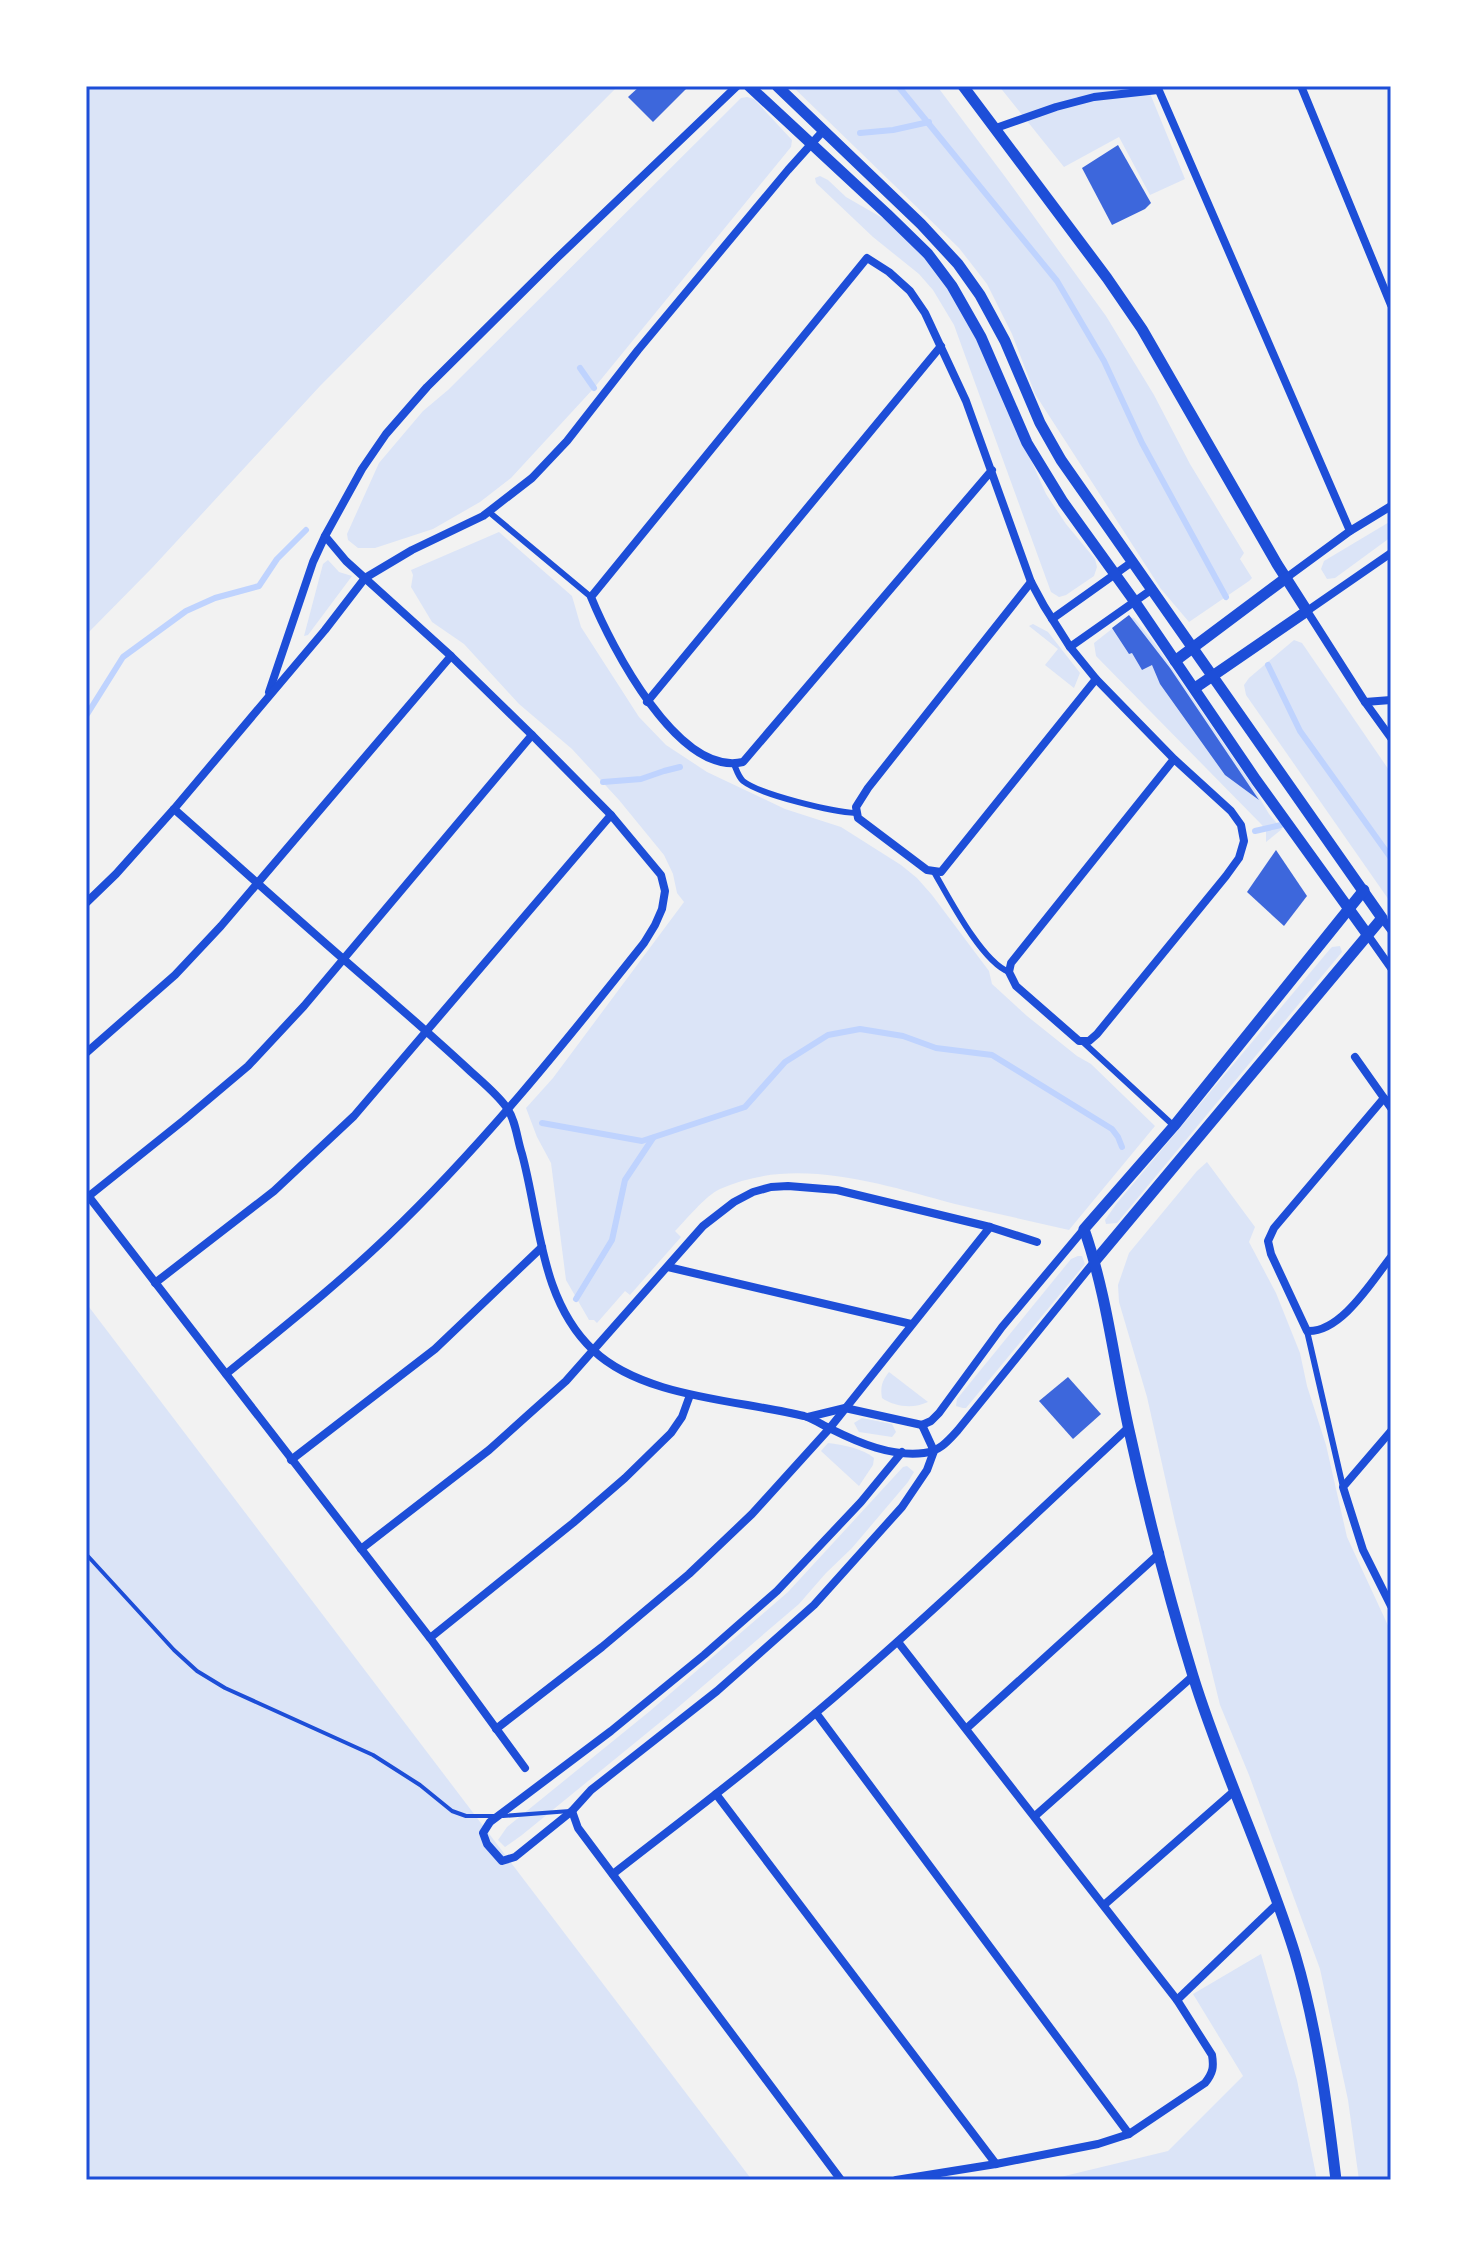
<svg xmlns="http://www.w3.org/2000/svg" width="1477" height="2266" font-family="Rubik,sans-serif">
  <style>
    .green { fill: #dbe4f7 }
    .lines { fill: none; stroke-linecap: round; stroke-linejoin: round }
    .stream { stroke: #bfd3fe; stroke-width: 6 }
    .building { fill: #3d67dc }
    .service { stroke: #1d4ed8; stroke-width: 4 }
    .pedestrian { stroke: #1d4ed8; stroke-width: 6 }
    .minor { stroke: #1d4ed8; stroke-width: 8 }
    .tertiary { stroke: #1d4ed8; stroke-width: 11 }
    .neatline { fill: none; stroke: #1d4ed8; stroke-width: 3 }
  </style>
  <rect width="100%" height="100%" fill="#f2f2f2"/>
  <g class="green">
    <path d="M86,86h532l-298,300 -168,182 -66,67z"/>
    <path d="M792,86h145l69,92 100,138 48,79 36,69 54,89 -4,6 12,19 -3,3 -60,41 -28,-33 -126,-195 -23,-60 -25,-50 -28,-36z"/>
    <path d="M999,86h148l38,93 -35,16 -31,-58 -55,30z"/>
    <path d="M747,97l7,2 38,41 -1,7 -197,241 -83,90 -31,24 -47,27 -58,19h-17l-10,-8 -1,-6 32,-71 44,-52 25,-21 293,-292z"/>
    <path d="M820,176l8,4 18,17 40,23 47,46 28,41 16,31 69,156 20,30 29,35 2,8 -3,9 -28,19 -7,2 -8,-5 -97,-267 -21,-35 -14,-16 -46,-37 -57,-54 -1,-5z"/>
    <path d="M1391,521v16l-56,41 -8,1 -6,-10 3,-8z"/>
    <path d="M499,532l73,64 9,31 58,90 27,28 41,27 78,37 56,18 60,38 16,13 15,17 57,76 3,13 35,32 50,40 14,8 64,62 -86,104c-38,-9 -76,-17 -114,-26 -75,-20 -160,-49 -235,-15 -15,7 -33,30 -45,42l6,6 -51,58 -5,-4 -28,32 -3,-3h-5l-23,-40 -15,-117 -14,-26 -11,-29 27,-30 131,-176 -7,-9 -4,-19 -9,-19 -45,-55 -47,-51 -53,-45 -55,-60 -32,-22 -21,-35 2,-12 -2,-5z"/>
    <path d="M328,560l11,12 13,4 -44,59 -4,1 19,-72z"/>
    <path d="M1127,617l7,1 22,27 96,140 17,29 13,15 -16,13v-12l-5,-6 -165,-168 -2,-13z"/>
    <path d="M1033,624l15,8 32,41 -6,15 -29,-23 13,-16 -29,-23z"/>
    <path d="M1294,640l8,3 89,130v130l-145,-208 -2,-10 5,-7z"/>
    <path d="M1340,946l2,6 -225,271 -11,1 -1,-4 12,-17 213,-254 2,-2z"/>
    <path d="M1207,1162l48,65 -6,15 27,51 24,60 7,33 19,59 21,92 44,95v548h-32l-11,-80 -28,-131 -71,-194 -29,-70 -45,-183 -28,-125 -28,-95 -1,-17 11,-32 68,-82z"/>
    <path d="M1078,1256h4l3,8 -119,144h-3l-7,-2 1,-7 114,-140z"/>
    <path d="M86,1303l666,877h-666z"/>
    <path d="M889,1372l39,30c-15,7 -33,5 -46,-4 -2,-11 0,-17 7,-26z"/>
    <path d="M862,1418l30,6 4,8 -4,5 -33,-5 -5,-9z"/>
    <path d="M828,1443c15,2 34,5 46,15l-1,7 -14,21 -38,-35z"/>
    <path d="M907,1466l7,6 -6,10 -56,66 -26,25 -27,31 -130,111 -147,120 -17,12 -7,-7 9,-13 143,-116 138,-119 115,-125z"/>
    <path d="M1261,1954l36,126 20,100h-269l120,-29 75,-75 -50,-82z"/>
  </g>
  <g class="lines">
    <g class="stream">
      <path d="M898,86l159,195 47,80 38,82 84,154"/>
      <path d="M860,133l33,-3 36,-8"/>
      <path d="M580,368l14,20"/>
      <path d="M1268,665l32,66 91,127"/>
      <path d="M86,716l37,-59 63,-46 29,-13 44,-12 18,-27 29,-29"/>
      <path d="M603,782l38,-3 23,-8 16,-4"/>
      <path d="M1255,831l26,-6"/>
      <path d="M542,1123l100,18 103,-34 40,-45 43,-27 32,-6 43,7 33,12 56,7 120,74 6,8 4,10"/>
      <path d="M576,1299l36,-59 13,-60 28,-42"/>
    </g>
  </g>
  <g class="building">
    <path d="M640,86h49l-36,36 -25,-25z"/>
    <path d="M1118,145l33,58 -6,6 -33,16 -30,-57z"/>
    <path d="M1129,615l41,53 89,132 -34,-25 -65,-91 -8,-19 -10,5 -10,-17 -3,1 -17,-26z"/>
    <path d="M1276,850l31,46 -23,30 -37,-34z"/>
    <path d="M1068,1377l33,37 -28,25 -34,-38z"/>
  </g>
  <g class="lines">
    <g class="service">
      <path d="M86,1554l88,96 23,21 28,17 148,67 47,30 32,26 14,5h28"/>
      <path d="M503,1816l67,-5"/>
    </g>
    <g class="pedestrian">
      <path d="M489,512l102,85"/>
      <path d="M734,764c3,7 4,12 9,17 18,14 90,31 113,32"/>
      <path d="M934,872c15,26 48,90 75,100"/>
      <path d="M1083,1042l91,84"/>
      <path d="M1307,1331l36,156"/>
    </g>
    <g class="minor">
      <path d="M1157,86l193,445"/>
      <path d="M1301,86l90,219"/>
      <path d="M996,128l60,-21 38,-10 64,-7"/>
      <path d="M992,470l-249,292c-65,15 -132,-116 -152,-165l276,-339 22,14 21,19 15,22 41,88 65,181 13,24 26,41 26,32 78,80 57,52 10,14 3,16 -5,17 -13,18 -129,158 -8,7h-10l-63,-55 -7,-14 2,-9 163,-204"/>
      <path d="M1391,553l-84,58 58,91 26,36"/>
      <path d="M1286,578l64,-47 41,-25"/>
      <path d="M1031,582l-163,206 -12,19 2,11 69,52 14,2 155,-193"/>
      <path d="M1052,619l80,-57"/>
      <path d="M1070,647l81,-57"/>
      <path d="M269,692l44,-130 12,-26 37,-67 24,-35 41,-47 130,-129 180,-172"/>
      <path d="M647,702l294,-356"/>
      <path d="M1365,702l26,-2"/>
      <path d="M174,809c68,60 135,121 204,180 31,27 61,53 91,81 13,12 28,24 38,38 9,13 10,31 15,46 18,66 18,146 71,196 50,48 147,50 211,66 10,3 18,9 27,13 28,14 61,28 93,24 16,-2 24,-12 34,-23l136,-168"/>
      <path d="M86,903l30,-29 58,-65 151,-179 40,-52 47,-28 71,-34 49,-38 35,-37 71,-91 150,-180 35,-39"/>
      <path d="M1382,918l9,12"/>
      <path d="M1367,934l24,34"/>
      <path d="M86,1053l89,-78 46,-49 230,-270"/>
      <path d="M1355,1057l36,51"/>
      <path d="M1384,1098l-110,130 -6,13 3,13 36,77c34,2 65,-50 84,-74"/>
      <path d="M86,1193l344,445 95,130"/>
      <path d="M89,1196l95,-76 64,-54 56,-60 228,-271"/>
      <path d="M668,1267l243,57"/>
      <path d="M155,1283l119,-92 80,-75 257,-301"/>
      <path d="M226,1374c55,-45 111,-89 162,-138 94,-90 175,-191 256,-293l11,-18 7,-16 3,-18 -4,-16 -50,-60 -79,-80 -81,-79 -105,-95 -21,-25"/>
      <path d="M808,1417l37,-9 77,17"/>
      <path d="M922,1425l9,-4 8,-8 63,-86 82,-98"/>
      <path d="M1391,1431l-48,56 20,63 28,56"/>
      <path d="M902,1452l-41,50 -84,89 -73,64 -93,76 -121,91 -7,11 4,11 15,17 13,-4 57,-46 19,-21 126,-99 97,-86 88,-98 25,-37 7,-19 -12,-26"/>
      <path d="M291,1460l144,-111 107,-102"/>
      <path d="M361,1549l128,-99 40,-36 37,-33 137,-155 31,-24 19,-10 18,-5 17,-1 49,4 153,37 47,15"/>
      <path d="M430,1638l143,-115 52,-45 46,-45 11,-16 8,-22"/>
      <path d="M816,1713l313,421"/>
      <path d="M967,1728l193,-175"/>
      <path d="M496,1729l106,-82 87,-73 63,-60 77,-85 161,-202"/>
      <path d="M716,1794l280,370"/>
      <path d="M572,1811l6,17 263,352"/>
      <path d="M1035,1816l158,-140"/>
      <path d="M613,1874c69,-54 139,-106 205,-163 107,-91 208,-188 310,-283"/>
      <path d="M1104,1905l129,-113"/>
      <path d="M1177,2000l101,-97"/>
      <path d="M896,2180l100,-16 102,-20 31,-10 76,-51c8,-10 9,-16 7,-28l-35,-55 -279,-358"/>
    </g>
    <g class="tertiary">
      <path d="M749,86l138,128 41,40 24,32 29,51 46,106 36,59 72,100 121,178 111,154"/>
      <path d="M777,86l144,138 37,40 22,31 25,46 35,82 21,37 321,458 -287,343"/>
      <path d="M963,86l144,192 35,51 135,235 30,47 -112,77"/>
      <path d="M1175,661l111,-83"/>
      <path d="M1336,2180c-9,-76 -19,-152 -41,-226 -29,-94 -73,-184 -102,-278 -25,-81 -46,-164 -64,-246 -15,-67 -22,-135 -45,-201l90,-103 190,-236"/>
    </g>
  </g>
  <rect width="1477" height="2266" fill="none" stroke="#ffffff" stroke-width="176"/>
  <rect x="88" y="88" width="1301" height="2090" class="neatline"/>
</svg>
